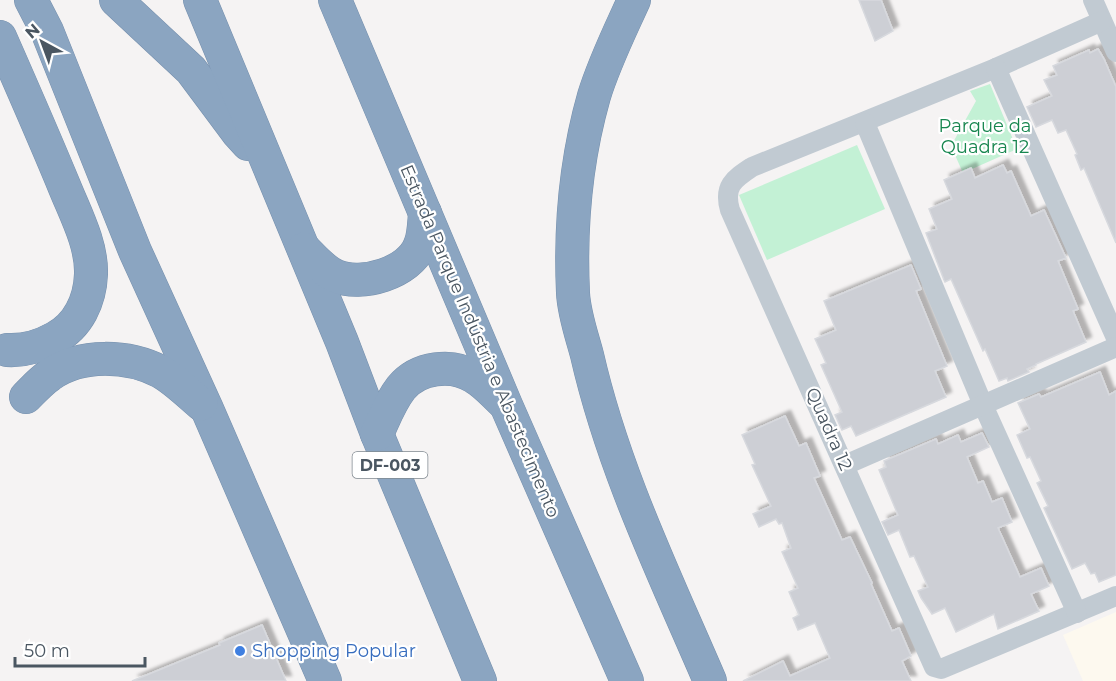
<svg xmlns="http://www.w3.org/2000/svg" width="1116" height="681" font-family="Montserrat,sans-serif">
  <style>
    .commercial { fill: #fdf9ef }
    .green { fill: #c3f1d5 }
    .building { fill: #cdcfd5; stroke: #d7d9de; stroke-width: 1.5; filter: url(#shadow) }
    .lines { fill: none; stroke-linecap: round; stroke-linejoin: round }
    .highway-casing { stroke: #7690ad; stroke-width: 34 }
    .street { stroke: #c1cad2; stroke-width: 20 }
    .highway { stroke: #8ba5c1; stroke-width: 33 }
    .shop-dot { fill: #3f7fe0; stroke: #fff; stroke-width: 2 }
    .labels { text-anchor: middle; dominant-baseline: central; stroke-width: 4.5; stroke-linejoin: round; paint-order: stroke }
    .shield { fill: #fff; stroke: #808990; stroke-width: 1.5 }
    .shield-label { font-size: 16px; font-weight: bold; fill: #4a5661 }
    .park-label { font-size: 18px; fill: #17864f; stroke: #fff }
    .street-label { font-size: 18px; fill: #4a5661; stroke: #fff }
    .shop-label { font-size: 18px; fill: #366cbe; stroke: #fff; text-anchor: start }
  </style>
  <defs>
    <filter id="shadow"><feDropShadow dx="5.5" dy="-5.5" stdDeviation="1.5" flood-color="#0004"/></filter>
  </defs>
  <rect width="100%" height="100%" fill="#f5f3f3"/>
  <path class="commercial" d="M1116,612v69h-33l-20,-46z"/>
  <g class="green">
    <path d="M990,84l27,65 -54,24 -12,-27 25,-45 -6,-10z"/>
    <path d="M857,145l28,64 -118,51 -28,-65z"/>
  </g>
  <g class="building">
    <path d="M859,0h22l12,31 -18,10z"/>
    <path d="M1098,49l6,10 12,28v156l-32,-75 -3,2 -6,-15 2,-1 -11,-24 -8,3 -6,-13 -16,7 -9,-20 25,-11 -8,-16 13,-5 -4,-9 36,-16 1,3z"/>
    <path d="M1003,165l4,8 4,-2 20,45 13,-6 22,48 -8,3 20,48 -5,2 13,31 -50,22v1l-9,4 2,3 -21,9 -1,-3 -8,3 -14,-32 -2,2 -32,-72 -6,3 -1,-2 -18,-47 11,-4 -8,-20 23,-10 -8,-19 27,-12 4,10z"/>
    <path d="M911,265l10,24 -5,2 31,75 -12,5 11,26 -90,39 -5,-10 -9,4 -7,-15 7,-3 -21,-47 5,-2 -11,-24 21,-9 -12,-29z"/>
    <path d="M1100,372l9,23 7,-4v184l-17,7 -4,-9 -4,1 -6,-11 -13,6 -28,-61 4,-2 -11,-23 4,-2 -11,-24 -3,1 -10,-23 13,-6 -12,-26 21,-9 2,3z"/>
    <path d="M785,416l14,30 7,-3 14,33 -6,2 28,62 8,-3 22,46 -1,1 21,47 7,-3 12,28 -9,5 9,20h-168l40,-20 7,15 40,-18 -15,-35 -17,7 -5,-12 6,-3 -10,-23 9,-4 -16,-36 9,-4 -9,-25 -3,1 -3,-5 -17,8 -6,-13 18,-8 -19,-41 3,-1 -13,-29z"/>
    <path d="M982,433l7,14 -22,10 11,26 5,-2 9,21 10,-4 10,24 -14,6 22,49 21,-9 8,18 -18,8 8,17 -41,18 -4,-15 -38,18 -11,-24 -13,6 -11,-16 -3,-7 10,-4 -14,-31 -4,1 -11,-27 -11,5 -6,-13 16,-7 -19,-45 7,-3 -2,-6 52,-22 2,5 20,-9 3,7z"/>
    <path d="M262,625l24,56h-154l88,-36 -1,-2z"/>
  </g>
  <g class="lines">
    <g class="highway-casing">
      <g id="highway">
        <path d="M31,0l16,31 88,220 72,158 118,272"/>
        <path d="M116,0l75,70 47,63 10,11"/>
        <path d="M200,0l142,342 35,92 103,247"/>
        <path d="M335,0l171,405 121,276"/>
        <path d="M634,0c-14,31 -30,63 -40,96 -18,63 -24,132 -21,197 1,21 9,43 14,62 26,114 77,219 123,326"/>
        <path d="M0,37c22,50 44,100 65,151 11,27 27,57 26,86 -1,27 -13,52 -36,64 -16,9 -30,13 -48,12"/>
        <path d="M304,249c9,9 20,22 32,27 25,11 74,-3 84,-31 4,-9 4,-21 5,-32"/>
        <path d="M26,397c8,-8 15,-16 24,-22 31,-22 78,-20 111,-3 14,8 27,21 40,32"/>
        <path d="M377,434c7,-15 13,-32 24,-46 17,-21 51,-25 73,-11 11,6 20,17 29,25"/>
      </g>
    </g>
    <g class="street">
      <path d="M1093,0l23,52"/>
      <path d="M1102,21l-106,47 -244,99c-18,12 -29,19 -22,43l204,457 7,2 175,-73"/>
      <path d="M996,68l120,270"/>
      <path d="M865,123l118,282 94,208"/>
      <path d="M845,465l271,-118"/>
    </g>
    <use href="#highway" class="highway"/>
  </g>
  <circle class="shop-dot" cx="240" cy="651" r="6"/>
  <g class="labels">
    <rect class="shield" x="352.5" y="452" width="75" height="26" rx="4.5"/>
    <g class="shield-label">
      <text x="390" y="465">DF-003</text>
    </g>
    <g class="park-label">
      <text x="985" y="126">Parque da<tspan x="985" dy="21">Quadra 12</tspan></text>
    </g>
    <g class="street-label">
      <text transform="translate(480 341) rotate(67)">Estrada Parque Indústria e Abastecimento</text>
      <text transform="translate(829 429) rotate(66)">Quadra 12</text>
    </g>
    <g class="shop-label">
      <text x="252" y="651">Shopping Popular</text>
    </g>
  </g>
  <g transform="translate(42 42) rotate(319)" stroke="#ffffff" stroke-width="4.5" paint-order="stroke">
  <path d="M0-4.5L10 22L0 15L-10 22Z" fill="#4a5661"/>
  <text y="-9" font-size="16" font-weight="bold" text-anchor="middle" fill="#4a5661">N</text>
  </g>
  <path d="M15 657v9h130v-9" fill="none" stroke="#4a5661" stroke-width="3"/>
  <text x="24" y="657" font-size="18" fill="#4a5661" stroke="#ffffff" stroke-width="4.5" paint-order="stroke">50 m</text>
</svg>
